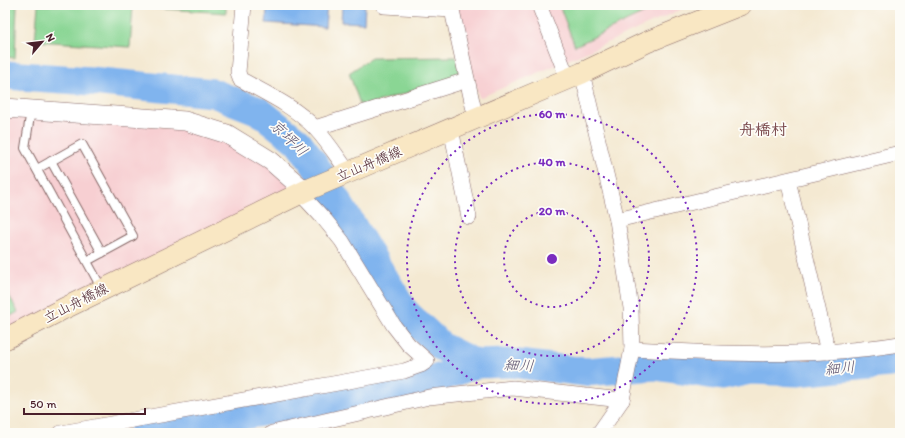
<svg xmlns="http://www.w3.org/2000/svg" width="905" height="438" font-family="Itim,'Klee One',sans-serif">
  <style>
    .built { fill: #f7cfd2 }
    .green { fill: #8ad694; stroke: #6a7a60 }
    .water { fill: #80b4ee; stroke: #656a8c }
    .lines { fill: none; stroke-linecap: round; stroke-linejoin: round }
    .river { stroke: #80b4ee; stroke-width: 29 }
    .service-casing { stroke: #866665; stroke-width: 10 }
    .minor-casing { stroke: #866665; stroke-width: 16 }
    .tertiary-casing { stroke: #866665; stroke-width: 20 }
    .secondary-casing { stroke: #866665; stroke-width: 22 }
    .service { stroke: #fff; stroke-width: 8 }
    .minor { stroke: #fff; stroke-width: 15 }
    .tertiary { stroke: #fff; stroke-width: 19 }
    .secondary { stroke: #f9e7c3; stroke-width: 21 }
    .ring { fill: none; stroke: #7b2cbf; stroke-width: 2; stroke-dasharray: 2 4 }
    .labels { text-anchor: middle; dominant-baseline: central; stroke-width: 3.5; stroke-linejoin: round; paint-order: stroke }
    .street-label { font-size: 14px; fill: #4a1f2b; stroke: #fdfcf7 }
    .water-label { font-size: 15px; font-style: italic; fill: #5d536f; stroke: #fdfcf7 }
    .quarter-label { font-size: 16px; font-weight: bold; fill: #79484c; stroke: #fdfcf7 }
    .centre { fill: #7b2cbf; stroke: #fdfcf7; stroke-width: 2 }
    .ring-label { font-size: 12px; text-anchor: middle; font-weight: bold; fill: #7b2cbf; stroke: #fdfcf7; stroke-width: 3.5; stroke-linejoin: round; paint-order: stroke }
  </style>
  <rect width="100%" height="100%" fill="#fdfcf7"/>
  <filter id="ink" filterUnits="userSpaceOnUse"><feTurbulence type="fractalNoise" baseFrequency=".025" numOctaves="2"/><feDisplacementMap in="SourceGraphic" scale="8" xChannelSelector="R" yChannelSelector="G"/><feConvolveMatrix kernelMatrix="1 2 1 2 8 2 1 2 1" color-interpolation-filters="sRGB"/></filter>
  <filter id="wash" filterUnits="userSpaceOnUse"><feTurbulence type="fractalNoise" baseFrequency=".012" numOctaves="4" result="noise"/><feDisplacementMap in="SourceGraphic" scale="16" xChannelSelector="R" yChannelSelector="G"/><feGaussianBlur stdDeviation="0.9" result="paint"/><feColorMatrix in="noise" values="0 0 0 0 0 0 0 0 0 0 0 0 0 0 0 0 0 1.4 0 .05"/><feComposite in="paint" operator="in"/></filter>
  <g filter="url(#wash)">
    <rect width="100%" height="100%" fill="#f4e9d2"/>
    <g class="built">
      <path d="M455,5h236l-111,50 -101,43z"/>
      <path d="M5,108l222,26 78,57 -300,148z"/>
    </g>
    <g class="green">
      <path d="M5,5h12l-2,53 -10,-1z"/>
      <path d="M38,5h188v8l-93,-6 -3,40 -95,-6z"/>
      <path d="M559,5h102l-86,41z"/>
      <path d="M456,57l5,19 -100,31 -12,-34 22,-15z"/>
      <path d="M5,288l13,24 -13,7z"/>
    </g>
    <g class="water">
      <path d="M267,5h60l-2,22 -59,-4z"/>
      <path d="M342,5h23l-1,18 -23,-1z"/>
    </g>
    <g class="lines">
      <g class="river">
        <path d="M5,75l86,6 122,12 46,18 39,31 15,20 92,150 37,35 34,17"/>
        <path d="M143,433l197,-35 99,-20 37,-14 34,-1 76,9 69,-6 67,10 28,-6 47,2 103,-10"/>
      </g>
    </g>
  </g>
  <g filter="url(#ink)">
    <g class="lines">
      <g class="service-casing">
        <g id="service">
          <path d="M31,110l-6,38 77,141"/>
          <path d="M51,161l51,92"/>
          <path d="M37,169l45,-25 51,92 -46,25"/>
        </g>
      </g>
      <g class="minor-casing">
        <g id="minor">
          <path d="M244,5l-6,67 2,7c25,14 54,27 75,49 13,14 23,30 34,45"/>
          <path d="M383,5l1,1 68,4 21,96 5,12"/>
          <path d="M539,5l29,74"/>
          <path d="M582,73l35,147 14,88 1,41 -10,51 -23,33"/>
          <path d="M315,128l152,-48"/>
          <path d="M451,129l18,88"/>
          <path d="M788,180l40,172"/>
          <path d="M617,220l283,-67"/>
          <path d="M632,349c88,5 181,9 268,-5"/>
          <path d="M61,433l343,-62 17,-6 6,-4 -19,-17 -14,-18 -52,-85 -17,-21 -25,-27"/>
          <path d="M272,433l157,-36 84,-9 109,12"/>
        </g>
      </g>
      <g class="tertiary-casing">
        <path id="tertiary" d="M5,108l180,13 42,13 44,27 34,30"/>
      </g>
      <g class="secondary-casing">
        <path id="secondary" d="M5,339l58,-30 242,-118 277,-118 65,-31 93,-37"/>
      </g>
      <use href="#service" class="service"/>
      <use href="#minor" class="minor"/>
      <use href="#tertiary" class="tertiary"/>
      <use href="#secondary" class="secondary"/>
    </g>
  </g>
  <g class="ring">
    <circle cx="552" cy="259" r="48"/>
    <circle cx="552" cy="259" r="97"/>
    <circle cx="552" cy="259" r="145"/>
  </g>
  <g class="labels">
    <g class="street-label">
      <text transform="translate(369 164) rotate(-23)">立山舟橋線</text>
      <text transform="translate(76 303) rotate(-27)">立山舟橋線</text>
    </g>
    <g class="water-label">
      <text transform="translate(289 138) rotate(44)">京坪川</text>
      <text transform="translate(519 365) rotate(4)">細川</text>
      <text transform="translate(840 368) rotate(-5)">細川</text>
    </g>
    <g class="quarter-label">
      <text x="763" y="129">舟橋村</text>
    </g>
  </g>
  <circle cx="552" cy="259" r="6" class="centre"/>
  <g class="ring-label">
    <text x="552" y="118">60 m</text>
    <text x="552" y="166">40 m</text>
    <text x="552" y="215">20 m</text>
  </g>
  <rect width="905" height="438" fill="none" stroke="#fdfcf7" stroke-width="20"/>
  <g transform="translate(42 42) rotate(62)" stroke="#fdfcf7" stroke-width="3" paint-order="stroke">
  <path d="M0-3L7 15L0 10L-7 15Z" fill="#4a1f2b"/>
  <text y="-6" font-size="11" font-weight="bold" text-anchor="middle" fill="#4a1f2b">N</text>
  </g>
  <path d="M24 408v6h121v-6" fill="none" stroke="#4a1f2b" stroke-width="2"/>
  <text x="30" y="408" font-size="12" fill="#4a1f2b" stroke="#fdfcf7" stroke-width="3" paint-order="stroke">50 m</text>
</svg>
